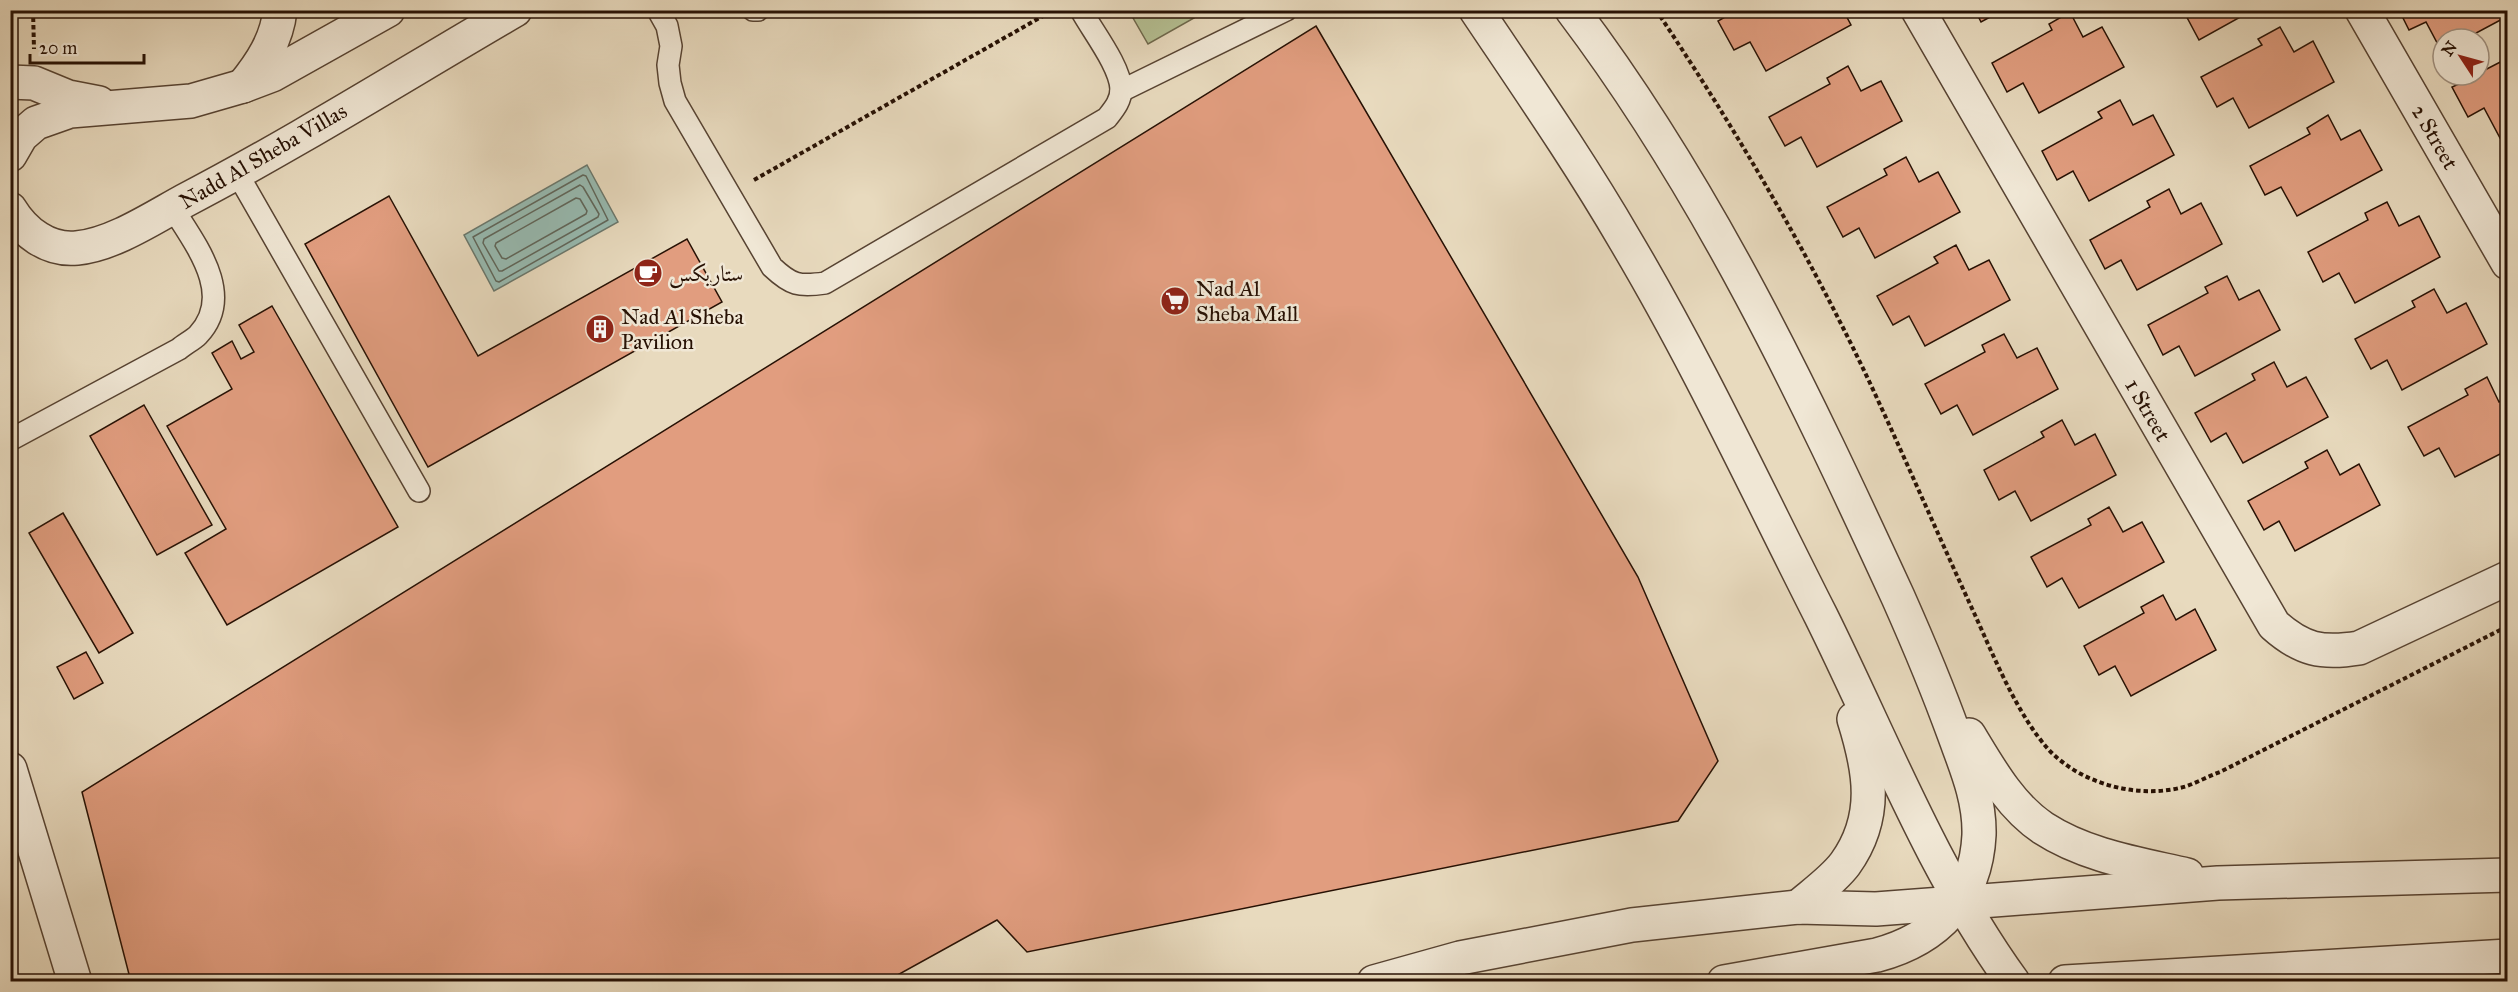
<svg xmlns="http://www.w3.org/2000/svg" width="2518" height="992" font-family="'IM FELL Great Primer',Amiri,serif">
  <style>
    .green { fill: #b5c093; stroke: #6e684c; stroke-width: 1.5 }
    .water { fill: #97bbb2; stroke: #6a776c; stroke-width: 1.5 }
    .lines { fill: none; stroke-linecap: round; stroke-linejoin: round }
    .shore { stroke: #5f665b; stroke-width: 1.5 }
    .building { fill: #e19d7f; stroke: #271104; stroke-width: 1.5 }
    .service-casing { stroke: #574332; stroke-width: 24 }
    .minor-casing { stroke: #574332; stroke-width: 36 }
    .path { stroke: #271104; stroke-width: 4; stroke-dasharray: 4.5 3; stroke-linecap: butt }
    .service { stroke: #f0e7d5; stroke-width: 21 }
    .minor { stroke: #f0e7d5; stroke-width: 33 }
    .labels { text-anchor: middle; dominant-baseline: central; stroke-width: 5; stroke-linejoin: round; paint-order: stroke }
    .street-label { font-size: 22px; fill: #271104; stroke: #f0e7d5 }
    .poi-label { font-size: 22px; fill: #271104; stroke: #f0e7d5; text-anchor: start }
  </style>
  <rect width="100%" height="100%" fill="#e8dabe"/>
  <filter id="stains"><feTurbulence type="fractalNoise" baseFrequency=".00333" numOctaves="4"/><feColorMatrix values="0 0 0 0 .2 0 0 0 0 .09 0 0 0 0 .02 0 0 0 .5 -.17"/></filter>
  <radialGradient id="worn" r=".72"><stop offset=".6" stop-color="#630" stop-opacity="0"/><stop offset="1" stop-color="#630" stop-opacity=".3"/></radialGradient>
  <path class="green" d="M1129,11h60l5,7 -46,26z"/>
  <path class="water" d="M587,165l31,57 -124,69 -30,-56z"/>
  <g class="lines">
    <g class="shore">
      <path d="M583,175l3,1 22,44 -109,62 -3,-1 -23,-44z"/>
      <path d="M580,185l3,2 16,27 -1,3 -96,54h-3l-16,-28 1,-4z"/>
      <path d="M576,198l4,1 7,12 -1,3 -80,45 -4,-1 -7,-12 1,-3z"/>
    </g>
  </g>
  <g class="building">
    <path d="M10,10h10l-10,27z"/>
    <path d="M1737,10h106l8,15 -85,46 -16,-29 -16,8 -16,-29z"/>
    <path d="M1975,10h28l-22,12z"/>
    <path d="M2183,10h70l-54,30z"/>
    <path d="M2399,10h109v6l-43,23h-22l-1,13 -16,-30 -17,8z"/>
    <path d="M2070,12l13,25 19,-10 22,40 -85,46 -16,-30 -16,9 -15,-29 60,-33 -3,-6z"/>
    <path d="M1316,26l322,551 80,184 -40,60 -651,131 -30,-32 -112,62h-754l-49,-190z"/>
    <path d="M2280,27l14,25 19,-11 21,41 -85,46 -16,-30 -16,9 -16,-30 61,-32 -4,-6z"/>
    <path d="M2508,58v76l-8,4 -16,-30 -16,9 -16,-30 27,-12v-2z"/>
    <path d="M1848,66l13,25 20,-10 21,40 -85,46 -16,-30 -16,9 -16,-29 61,-33 -3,-6z"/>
    <path d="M2120,100l13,25 20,-10 21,40 -85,46 -16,-30 -16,9 -15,-29 60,-33 -4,-6z"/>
    <path d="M2328,115l13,25 19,-10 22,40 -85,46 -16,-29 -16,8 -15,-29 60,-32 -3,-6z"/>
    <path d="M1906,157l13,25 19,-10 22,40 -85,46 -16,-30 -16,9 -16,-30 60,-32 -3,-6z"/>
    <path d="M2169,189l12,25 20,-11 21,41 -85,46 -16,-30 -16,9 -15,-29 60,-33 -3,-6z"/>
    <path d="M389,196l89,160 209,-117 35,63 -294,165 -123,-223z"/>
    <path d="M2387,202l12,24 20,-10 21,41 -85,46 -16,-30 -16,9 -15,-30 60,-32 -3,-7z"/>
    <path d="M1956,245l13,25 20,-10 21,40 -85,46 -16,-30 -16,9 -16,-29 61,-33 -4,-6z"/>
    <path d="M2227,276l12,24 20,-10 21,40 -85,46 -16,-30 -16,9 -15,-30 60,-32 -3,-6z"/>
    <path d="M2434,289l13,24 19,-10 21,41 -85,46 -15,-30 -16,9 -16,-30 60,-32 -3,-6z"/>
    <path d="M272,306l126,221 -171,98 -42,-72 41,-24 -59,-103 65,-37 -20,-36 20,-12 9,18 13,-7 -15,-27z"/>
    <path d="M2004,334l13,24 20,-10 21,41 -85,46 -16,-30 -16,9 -16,-30 60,-32 -3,-7z"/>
    <path d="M2274,362l13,25 19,-10 22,40 -85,46 -17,-30 -15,9 -16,-29 60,-33 -3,-6z"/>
    <path d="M2487,377l12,25 9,-5v53l-53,27 -16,-29 -15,8 -16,-29 60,-32 -3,-6z"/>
    <path d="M144,405l68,120 -55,30 -67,-119z"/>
    <path d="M2062,420l13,25 20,-11 21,41 -85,46 -16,-30 -16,9 -15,-30 60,-33 -3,-5z"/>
    <path d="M2327,450l13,25 19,-11 21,41 -85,46 -16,-30 -15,9 -16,-29 60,-33 -3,-6z"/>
    <path d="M2109,507l14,25 19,-10 22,40 -85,46 -17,-30 -15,9 -16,-30 60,-32 -3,-6z"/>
    <path d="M63,513l70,120 -34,20 -70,-120z"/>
    <path d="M2163,595l13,25 19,-11 21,41 -85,46 -16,-30 -16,9 -15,-29 60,-33 -3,-6z"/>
    <path d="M86,652l17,31 -29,16 -17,-32z"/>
  </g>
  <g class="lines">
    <g class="service-casing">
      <g id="service">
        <path d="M658,10l9,16 4,20 -3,19 2,18 5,18 97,166c19,18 27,20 53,16l282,-165c7,-9 14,-17 14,-29 -1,-23 -28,-57 -40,-79"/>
        <path d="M753,10h5"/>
        <path d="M1121,91l165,-81"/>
        <path d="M237,173l182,318"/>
        <path d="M10,440l169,-91c6,-5 14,-9 19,-14 38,-40 -3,-91 -26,-128"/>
      </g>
    </g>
    <g class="minor-casing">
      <g id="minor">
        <path d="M1476,10c51,76 103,151 149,230 72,121 132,250 196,376 61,123 111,254 192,366"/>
        <path d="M1572,10c136,180 232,383 326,587 20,45 39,90 56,137 12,33 26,65 25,101 -3,64 -42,104 -102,120l-153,27"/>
        <path d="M1918,10l356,615c28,25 48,29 85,23l149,-70"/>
        <path d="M2362,10l146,253"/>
        <path d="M10,82l24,1 34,14 31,6"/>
        <path d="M243,86c18,-22 34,-46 37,-76"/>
        <path d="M10,155l11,-19 15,-13 34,-12 121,-10 52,-15 29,-11 116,-65"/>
        <path d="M10,209c14,23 38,42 67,39 35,-3 76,-30 107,-47 113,-59 221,-127 331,-191"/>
        <path d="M1969,735c20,33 41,71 74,93 43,28 96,36 144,47"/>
        <path d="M10,769l65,213"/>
        <path d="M1798,907c15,-13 35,-27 47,-43 34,-47 25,-94 9,-145"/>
        <path d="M1374,982l86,-24 172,-33 166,-18 78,2 342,-26 290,-8"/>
        <path d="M2065,982l443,-26"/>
      </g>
    </g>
    <g class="path">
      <path d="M33,10l1,39"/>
      <path d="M1656,10c79,118 152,242 213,371 36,77 70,156 106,234 19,42 43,101 74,135 33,35 92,50 138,36 11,-4 22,-10 33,-14l288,-146"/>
      <path d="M754,180l296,-168"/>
    </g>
    <use href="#service" class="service"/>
    <use href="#minor" class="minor"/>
  </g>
  <defs>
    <g id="cafe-disc" transform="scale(1.5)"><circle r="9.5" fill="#8f2418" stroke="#f0e7d5"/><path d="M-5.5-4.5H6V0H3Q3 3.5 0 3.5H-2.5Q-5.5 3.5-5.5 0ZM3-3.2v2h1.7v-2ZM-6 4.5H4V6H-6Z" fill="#fff"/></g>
    <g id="supermarket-disc" transform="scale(1.5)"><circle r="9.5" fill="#8f2418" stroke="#f0e7d5"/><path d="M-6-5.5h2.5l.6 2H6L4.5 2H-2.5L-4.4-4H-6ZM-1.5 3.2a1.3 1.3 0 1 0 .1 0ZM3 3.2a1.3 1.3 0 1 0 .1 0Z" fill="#fff"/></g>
    <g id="building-disc" transform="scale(1.5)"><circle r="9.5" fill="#8f2418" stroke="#f0e7d5"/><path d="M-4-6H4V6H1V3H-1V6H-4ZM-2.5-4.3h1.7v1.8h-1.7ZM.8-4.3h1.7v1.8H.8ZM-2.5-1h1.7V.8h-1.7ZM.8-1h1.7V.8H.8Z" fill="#fff"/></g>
  </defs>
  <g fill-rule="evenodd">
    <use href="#cafe-disc" x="648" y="273"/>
    <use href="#supermarket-disc" x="1175" y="301"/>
    <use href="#building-disc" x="600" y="329"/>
  </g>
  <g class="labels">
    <g class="street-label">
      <text transform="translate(2435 137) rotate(60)">2 Street</text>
      <text transform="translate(263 156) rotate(-30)">Nadd Al Sheba Villas</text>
      <text transform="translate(2148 410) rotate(60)">1 Street</text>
    </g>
    <g class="poi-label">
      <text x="669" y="273">ستاربكس</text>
      <text x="1196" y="288">Nad Al<tspan x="1196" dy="25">Sheba Mall</tspan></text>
      <text x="621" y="316">Nad Al Sheba<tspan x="621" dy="25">Pavilion</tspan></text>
    </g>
  </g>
  <rect width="2518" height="992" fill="none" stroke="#e8dabe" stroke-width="36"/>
  <rect x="12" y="12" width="2494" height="968" fill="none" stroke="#271104" stroke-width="3"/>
  <rect x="18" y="18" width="2482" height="956" fill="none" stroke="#271104" stroke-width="1.5"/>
  <g transform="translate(2461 57) rotate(306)"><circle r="28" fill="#f0e7d5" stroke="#a09181" stroke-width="1.5"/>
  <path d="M0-4.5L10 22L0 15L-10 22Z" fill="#8f2418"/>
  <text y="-9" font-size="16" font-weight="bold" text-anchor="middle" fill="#271104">N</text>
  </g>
  <path d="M30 54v9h114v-9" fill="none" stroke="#271104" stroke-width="3"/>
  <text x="39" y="54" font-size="18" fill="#271104" stroke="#f0e7d5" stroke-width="4.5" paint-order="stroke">20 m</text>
  <rect width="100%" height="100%" filter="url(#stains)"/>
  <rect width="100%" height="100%" fill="url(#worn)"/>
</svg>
